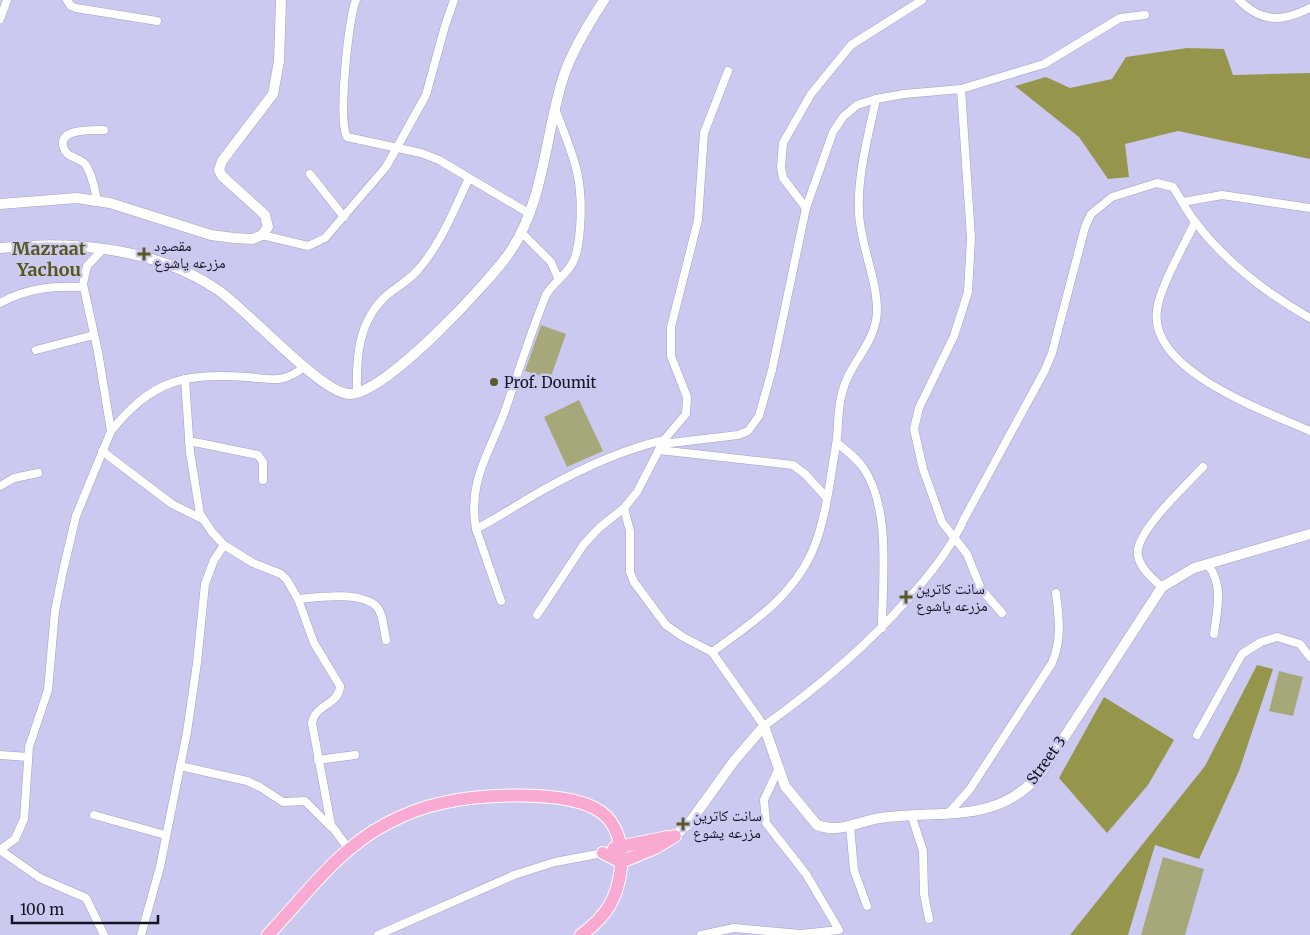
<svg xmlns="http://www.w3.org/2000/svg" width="1310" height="935" font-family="Merriweather,'Noto Naskh Arabic',serif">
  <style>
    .green { fill: #a7a879 }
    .forest { fill: #95954c }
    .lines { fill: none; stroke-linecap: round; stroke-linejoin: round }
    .minor-casing { stroke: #a3a0c6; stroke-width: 9 }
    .tertiary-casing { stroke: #a3a0c6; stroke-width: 11 }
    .trunk-casing { stroke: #fff; stroke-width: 14 }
    .minor { stroke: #fff; stroke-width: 8 }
    .tertiary { stroke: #fff; stroke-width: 10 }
    .trunk { stroke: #f8aad2; stroke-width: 12 }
    .poi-dot { fill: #5a5a27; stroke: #ccc9f1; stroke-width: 2 }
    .labels { text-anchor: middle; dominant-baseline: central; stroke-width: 5; stroke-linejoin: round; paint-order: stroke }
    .poi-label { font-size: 15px; fill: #151422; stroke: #ccc9f1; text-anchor: start }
    .street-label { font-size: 15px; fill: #151422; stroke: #ccc9f1 }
    .quarter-label { font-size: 18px; font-weight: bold; fill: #57561b; stroke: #ccc9f1 }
  </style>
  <rect width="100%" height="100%" fill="#ccc9f1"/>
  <g class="green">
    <path d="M541,325l25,9 -16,45 -25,-8z"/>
    <path d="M579,400l24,51 -36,16 -23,-50z"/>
    <path d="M1279,671l24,6 -10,39 -24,-5z"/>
    <path d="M1163,857l41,12 -19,66h-44z"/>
  </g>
  <g class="forest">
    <path d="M1187,48l37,1 9,26 77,-2v86l-132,-28 -53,13 4,33 -21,2 -29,-42 -64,-51 31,-9 24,11 42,-9 14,-22z"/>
    <path d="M1257,665l16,4 -34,102 -40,88 -44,-14 -27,90h-58l135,-169z"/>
    <path d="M1104,697l70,43 -26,45 -41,48 -48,-55z"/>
  </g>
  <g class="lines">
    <g class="minor-casing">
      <g id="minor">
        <path d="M67,0l4,6 5,2 81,13"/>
        <path d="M356,0c-8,19 -18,120 -9,137l74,16 18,7 91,54"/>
        <path d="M1239,0c23,23 42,22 71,8"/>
        <path d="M0,19l7,-19"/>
        <path d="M961,89l83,-25 76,-46 25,-3"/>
        <path d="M555,109c18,47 29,67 25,119 -1,12 -2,24 -7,34 -6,13 -20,20 -27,33 -15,37 -27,75 -40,113 -15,43 -39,72 -30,121 23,-12 44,-26 67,-39 39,-22 78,-40 121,-50"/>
        <path d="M310,174l34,43"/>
        <path d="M97,201c-2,-12 -5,-27 -12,-37 -5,-6 -16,-6 -20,-13 -12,-23 27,-21 39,-21"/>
        <path d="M1183,202l39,-7 88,13"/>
        <path d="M806,208l-23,-30 -2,-11 2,-24 28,-49 40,-49 71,-45"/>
        <path d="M1195,222c-11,24 -35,64 -38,88 -9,61 109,101 153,121"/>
        <path d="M521,232l30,30 7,16"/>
        <path d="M262,235l46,11 17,-8 61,-71 40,-72 19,-69 9,-26"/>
        <path d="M103,249l-16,17 -4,18 15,68 13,79c42,-51 71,-58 136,-54 25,2 36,7 57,-10"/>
        <path d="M0,303c27,-15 52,-17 83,-16"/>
        <path d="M36,350l58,-15"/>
        <path d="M185,379l5,73 10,62 12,18 12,13 29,18 28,11 6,6 11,19 16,44 26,43c0,18 -26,19 -28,37l19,102 17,23"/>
        <path d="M357,393c-1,-36 1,-72 30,-98 10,-8 22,-15 30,-24 24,-27 37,-61 52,-93"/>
        <path d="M189,441l69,14 5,7v18"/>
        <path d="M837,443c9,7 18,14 25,23 30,41 20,114 20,162"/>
        <path d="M662,444l76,-9 10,-4 11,-15 13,-46 34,-162 27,-76 10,-15 14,-12 19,-6 28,-5 57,-5 10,149 -3,54 -14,44 -35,72 -5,21 9,40 19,53 25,32 14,35 21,24"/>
        <path d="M659,450l134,15 12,9 21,23"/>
        <path d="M102,451l70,53 30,15"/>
        <path d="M0,486l14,-8 24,-5"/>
        <path d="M624,508l6,23v41l4,10 32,43 17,12 29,15 52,74c53,-38 100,-77 143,-126 22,-24 44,-51 57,-81l81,-149 7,-17 33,-126 6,-13 21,-17 45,-14 16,4c8,12 14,25 23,36 29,38 72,71 114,95"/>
        <path d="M476,529l25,72"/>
        <path d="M1208,565c16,20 9,45 6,69"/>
        <path d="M1162,587c-10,-9 -27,-23 -24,-38 5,-24 48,-64 65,-82"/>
        <path d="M298,599c20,-2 62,-8 78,7 7,6 8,25 10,34"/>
        <path d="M537,615l47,-71 16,-17 24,-19 13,-16 27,-52 22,-26 1,-17 -16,-41v-29l27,-107 6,-87 24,-62"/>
        <path d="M712,652c39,-28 80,-55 100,-100 14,-31 18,-73 24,-107 3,-17 1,-35 6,-52 7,-30 34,-49 35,-82 0,-33 -16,-64 -18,-97 -2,-38 9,-77 17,-115"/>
        <path d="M1197,735l45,-81 19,-12 16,-5 23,7 10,13"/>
        <path d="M0,755l28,2"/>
        <path d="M318,760l37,-5"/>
        <path d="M180,766l67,15 13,6 23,15 22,-1 26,26"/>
        <path d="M948,814l22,-25 82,-126c10,-23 7,-46 4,-70"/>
        <path d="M94,815l71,20"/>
        <path d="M912,817l11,34 1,43 5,25"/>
        <path d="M850,826l4,44 13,36"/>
        <path d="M0,850l15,-11 9,-20 5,-72 19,-57 7,-79 8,-40 13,-55 35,-85"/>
        <path d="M0,850l40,28 46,20 18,37"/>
        <path d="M141,935l19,-68 27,-135 10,-69 8,-79 9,-24 10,-15"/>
        <path d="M378,935l136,-60 41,-13 48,-9"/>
        <path d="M701,935l33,-7 67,6 38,-4 -33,-56 -40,-51 -2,-23 14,-30"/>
      </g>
    </g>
    <g class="tertiary-casing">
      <g id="tertiary">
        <path d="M0,204l77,-6 33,5 101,32 23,3 19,1 9,-4 6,-8 -3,-12 -43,-39 -3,-6 3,-9 51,-67 6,-33 2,-61"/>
        <path d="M0,248c72,-8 157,0 218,42 29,20 103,103 131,104 36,1 140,-112 161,-142 35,-52 35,-119 54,-177 9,-26 25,-52 40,-75"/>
        <path d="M764,726l21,60 32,39c22,9 42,-4 63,-7 61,-9 116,8 161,-45l121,-186 32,-19 116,-34"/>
        <path d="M675,836l15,-14 44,-61 30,-35"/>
      </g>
    </g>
    <g class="trunk-casing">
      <g id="trunk">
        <path d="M614,848l54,-11"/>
        <path d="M603,853l18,9 34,-14 20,-12"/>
        <path d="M268,935c37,-39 70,-86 118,-111 17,-9 37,-17 56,-21 38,-9 127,-14 159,9 17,12 22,36 20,55 -3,31 -15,50 -40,68"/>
      </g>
    </g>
    <use href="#minor" class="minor"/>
    <use href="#tertiary" class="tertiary"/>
    <use href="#trunk" class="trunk"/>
  </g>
  <g class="poi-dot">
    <path d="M141.5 246.5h5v5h5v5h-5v5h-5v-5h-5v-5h5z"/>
    <circle cx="494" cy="382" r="5"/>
    <path d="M903.5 589.5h5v5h5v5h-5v5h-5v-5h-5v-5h5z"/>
    <path d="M680.5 816.5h5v5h5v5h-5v5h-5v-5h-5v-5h5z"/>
  </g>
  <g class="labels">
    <g class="poi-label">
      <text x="154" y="245">مقصود<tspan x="154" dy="17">مزرعه ياشوع</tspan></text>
      <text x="504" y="382">Prof. Doumit</text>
      <text x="916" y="588">سانت كاترين<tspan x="916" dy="17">مزرعه ياشوع</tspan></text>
      <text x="693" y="815">سانت كاترين<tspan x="693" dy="17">مزرعه يشوع</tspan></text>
    </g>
    <g class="street-label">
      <text transform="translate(1046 760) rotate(-54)">Street 3</text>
    </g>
    <g class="quarter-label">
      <text x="49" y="248">Mazraat<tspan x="49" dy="21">Yachou</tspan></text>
    </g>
  </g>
  <path d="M12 915v8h146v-8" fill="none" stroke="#151422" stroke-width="2.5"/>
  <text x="20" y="915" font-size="15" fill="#151422" stroke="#ccc9f1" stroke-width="4" paint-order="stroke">100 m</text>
</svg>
